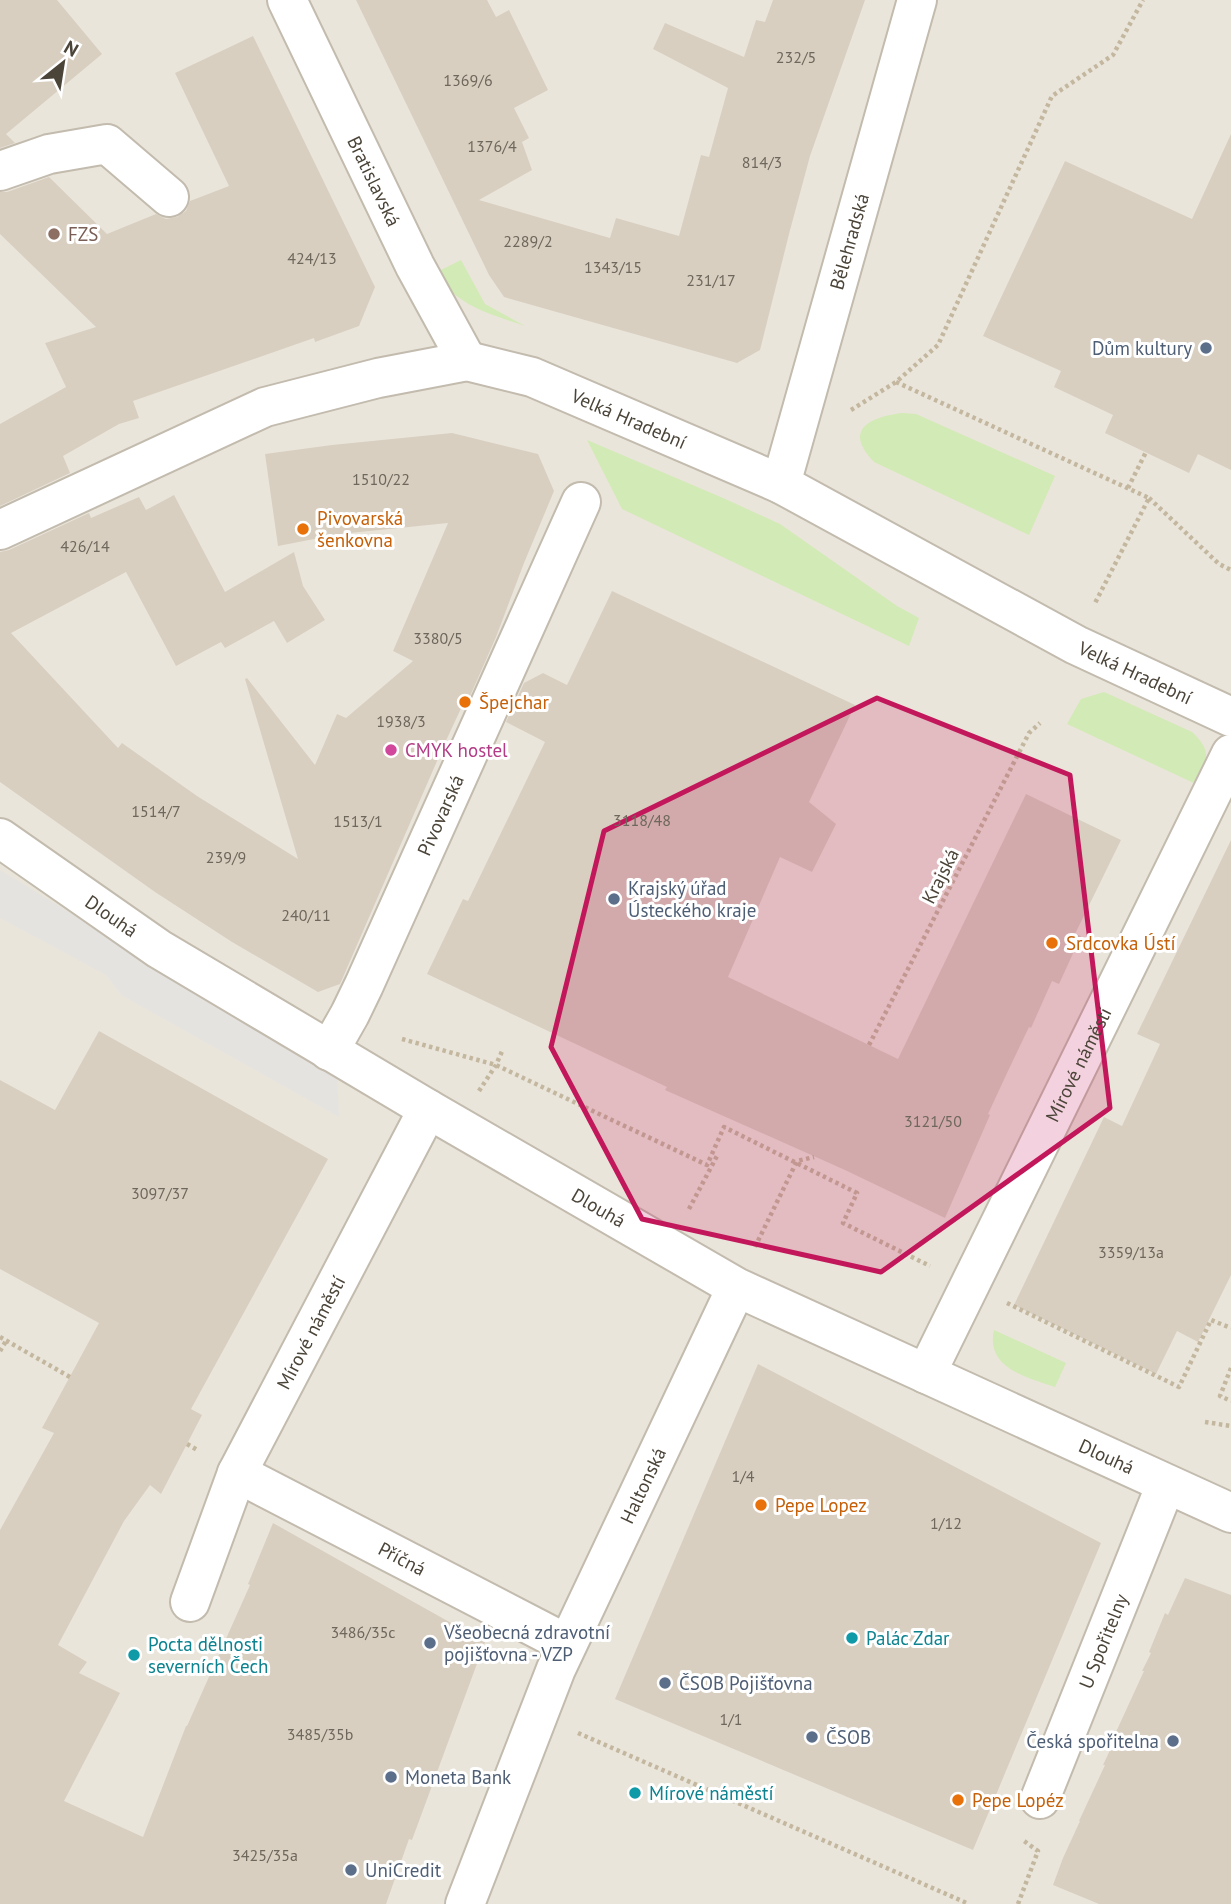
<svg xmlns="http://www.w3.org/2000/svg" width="1231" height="1904" font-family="'PT Sans',sans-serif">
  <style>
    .residential { fill: #eae5da }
    .green { fill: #d2eab5 }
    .parking { fill: #e5e3e0 }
    .building { fill: #d8cfc1 }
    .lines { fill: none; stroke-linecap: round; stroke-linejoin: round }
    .minor-casing { stroke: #c2bbae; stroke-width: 42 }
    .path { stroke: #c4b79f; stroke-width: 4.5; stroke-dasharray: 3.5 3.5; stroke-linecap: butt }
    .minor { stroke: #fff; stroke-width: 38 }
    .marked { fill: #c2185b; fill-opacity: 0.2; stroke: #c2185b; stroke-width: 5; stroke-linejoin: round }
    .education-dot { fill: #8d6e63; stroke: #fff; stroke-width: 2.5 }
    .service-dot { fill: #5c6f8a; stroke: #fff; stroke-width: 2.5 }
    .food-dot { fill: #e8710a; stroke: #fff; stroke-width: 2.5 }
    .hotel-dot { fill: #d1479c; stroke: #fff; stroke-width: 2.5 }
    .culture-dot { fill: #0f9aa8; stroke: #fff; stroke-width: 2.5 }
    .labels { text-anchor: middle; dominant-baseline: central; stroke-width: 6; stroke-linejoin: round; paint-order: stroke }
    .number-label { font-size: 16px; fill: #6e675b }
    .street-label { font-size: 19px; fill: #4b4439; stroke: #fff }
    .education-label { font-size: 19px; fill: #785e54; stroke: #fff; text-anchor: start }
    .service-label { font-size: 19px; fill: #4e5e75; stroke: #fff; text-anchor: start }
    .food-label { font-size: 19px; fill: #c56008; stroke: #fff; text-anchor: start }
    .hotel-label { font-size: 19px; fill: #b23c85; stroke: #fff; text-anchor: start }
    .culture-label { font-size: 19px; fill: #0d838f; stroke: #fff; text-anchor: start }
  </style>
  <rect width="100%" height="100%" fill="#f6f3ec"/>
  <rect class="residential" x="0" y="0" width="1231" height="1904"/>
  <g class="green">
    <path d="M461,260l24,44 40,22c-37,-13 -66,-19 -90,-53z"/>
    <path d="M902,413l14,1 139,62 -26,59 -155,-73c-32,-33 -3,-45 28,-49z"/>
    <path d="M587,440l136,58 57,26 117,82 22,12 -10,28 -287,-137z"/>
    <path d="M1104,692l88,40c22,21 14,27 4,52l-129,-60 14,-25z"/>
    <path d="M994,1330l72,33 -11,24c-27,-9 -70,-19 -61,-57z"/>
  </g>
  <path class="parking" d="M0,870l337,205 2,42 -218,-122 -15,-20 -106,-57z"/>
  <g class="building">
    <path d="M0,0h57l45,54 -96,80 9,9 -15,5z"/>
    <path d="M356,0h131l9,17 13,-7 39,80 -34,18 15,30 -7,4 10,28 -53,30 131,38 6,-20 63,18 22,-81 8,2 19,-69 -75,-39 12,-26 79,34 12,-37 9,2 8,-22h92l-55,156 -21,78 -29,116 -23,13 -233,-66 -15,-22z"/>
    <path d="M253,36l122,251 -16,39 -44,16 -1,-4 -181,63 6,17 -20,6 -56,32 7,17 -70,33v-82l66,-37 -21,-44 51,-16 -96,-93v-42h7l42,-15 58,57 49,-20 10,5 11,-2 9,-6 4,-10 39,-15 -54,-113z"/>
    <path d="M1231,134v336l-33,-16 -9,19 -84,-40 8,-18 -59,-28 7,-16 -78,-35 82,-175 127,58z"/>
    <path d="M452,433l86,21 16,37 -30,72 -28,74 -29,66 -3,-1 -20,43 -104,239 -22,8 -86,-50 -77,-50 -155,-110v-230l9,-2 80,-37 2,5 48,-21 7,13 28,-15 51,97 69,-40 9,34 22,34 -38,23 -13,-22 -49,27 -4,-6 -45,24 -50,-94 -115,61 107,115 4,-5 75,53 101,63 -53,-180 2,-1 68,87 22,-51 9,4 67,-57 -20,-10 55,-128 -108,11 -62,12 -13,-92 67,-9z"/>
    <path d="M612,591l243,114 -46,97 27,22 -24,48 -32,-15 -52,120 170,82 128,-265 95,46 -46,94 6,2 -22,48 -7,-3 -21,47 -2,-1 -21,44 -20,43 2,1 -45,103 -100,-48 -180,-80 2,-3 -240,-113 36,-75 5,2 77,-159 -39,-20 18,-39 19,-10 24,12z"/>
    <path d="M1231,840v435l-33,67 -21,-11 -21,43 -142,-69 90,-188 18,9 38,-82 -23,-10z"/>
    <path d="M99,1031l229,128 -137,250 11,6 -41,79 -11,-9 -26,36 -66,124 29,17 -8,11 41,20 -56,108 79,36 43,-111h1l63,-141 -2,-1 25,-61 212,119 -73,198 -3,-1 -23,65h-386v-374l54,-97 -12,-5 57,-105 -99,-54v-189l55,30z"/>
    <path d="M758,1364l343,179 -128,307 -358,-151z"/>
    <path d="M1185,1578l46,17v309h-132l-46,-19 10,-27 17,-37h-1l26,-56h-2l9,-19 -2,-1 34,-74h-2l9,-18 -2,-1 16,-39 3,2z"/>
  </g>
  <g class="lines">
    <g class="minor-casing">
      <g id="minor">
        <path id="s1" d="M287,0l128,266 52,95"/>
        <path d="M0,171l49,-17 58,-10 62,53"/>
        <path id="s2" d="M781,484l136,-484"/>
        <path id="s3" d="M0,530l265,-123 113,-29 89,-17 65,16 249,107 295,161 155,72"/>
        <path id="s4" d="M0,838l159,111 269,160 308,178 495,226"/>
        <path id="s5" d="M329,1051l21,-37 14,-29 217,-483"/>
        <path id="s6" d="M926,1374l305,-620"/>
        <path id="s7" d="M237,1473l330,171"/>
        <path id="s8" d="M190,1602l47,-129 191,-364"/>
        <path id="s9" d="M1040,1799l126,-315"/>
        <path id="s10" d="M465,1904l91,-235 173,-366"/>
      </g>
    </g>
    <g class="path">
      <path d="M896,382l253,116 -55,107"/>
      <path d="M851,410l45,-28 42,-37 114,-249 61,-41 30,-55"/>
      <path d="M1128,488l18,-36"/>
      <path d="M1149,498l70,66 12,6"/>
      <path d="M402,1039l94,26 211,100 17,-38 133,66 -14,30 87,43"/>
      <path d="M869,1045l160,-312 11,-10"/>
      <path d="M479,1091l17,-26 7,-16"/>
      <path d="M689,1209l29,-55"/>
      <path d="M755,1247l42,-86 17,-4"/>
      <path d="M1007,1303l172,84 32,-67 20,8"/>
      <path d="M0,1337l70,40"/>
      <path d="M0,1351l6,-10"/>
      <path d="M1231,1368l-11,28 11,5"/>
      <path d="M1205,1422l26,4"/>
      <path d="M187,1444l12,7"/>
      <path d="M578,1733l391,171"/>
      <path d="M1018,1904l20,-53 -14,-10"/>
    </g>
    <use href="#minor" class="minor"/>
  </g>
  <path class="marked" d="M877,698l193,77 40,333 -229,164 -239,-53 -91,-172 53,-216z"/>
  <circle class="education-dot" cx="54" cy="234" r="7"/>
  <g class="service-dot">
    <circle cx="1206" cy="348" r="7"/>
    <circle cx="614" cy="899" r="7"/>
    <circle cx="430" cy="1643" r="7"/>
    <circle cx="665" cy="1683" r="7"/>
    <circle cx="812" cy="1737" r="7"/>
    <circle cx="1173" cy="1741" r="7"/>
    <circle cx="391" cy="1777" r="7"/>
    <circle cx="351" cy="1870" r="7"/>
  </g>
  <g class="food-dot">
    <circle cx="303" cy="529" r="7"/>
    <circle cx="465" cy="702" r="7"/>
    <circle cx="1052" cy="943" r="7"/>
    <circle cx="761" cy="1505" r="7"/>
    <circle cx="958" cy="1800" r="7"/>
  </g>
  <circle class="hotel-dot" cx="391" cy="750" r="7"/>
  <g class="culture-dot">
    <circle cx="852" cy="1638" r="7"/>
    <circle cx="134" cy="1655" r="7"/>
    <circle cx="635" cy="1793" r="7"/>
  </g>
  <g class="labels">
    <g class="number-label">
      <text x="796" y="57">232/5</text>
      <text x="468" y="80">1369/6</text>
      <text x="492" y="146">1376/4</text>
      <text x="762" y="162">814/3</text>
      <text x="528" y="241">2289/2</text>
      <text x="312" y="258">424/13</text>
      <text x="613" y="267">1343/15</text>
      <text x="711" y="280">231/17</text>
      <text x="381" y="479">1510/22</text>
      <text x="85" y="546">426/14</text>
      <text x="438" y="638">3380/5</text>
      <text x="401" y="721">1938/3</text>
      <text x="156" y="811">1514/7</text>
      <text x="642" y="820">3118/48</text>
      <text x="358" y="821">1513/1</text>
      <text x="226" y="857">239/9</text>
      <text x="306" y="915">240/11</text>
      <text x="933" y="1121">3121/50</text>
      <text x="160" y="1193">3097/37</text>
      <text x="1131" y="1252">3359/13a</text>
      <text x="743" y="1476">1/4</text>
      <text x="946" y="1523">1/12</text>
      <text x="363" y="1632">3486/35c</text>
      <text x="731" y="1719">1/1</text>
      <text x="320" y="1734">3485/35b</text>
      <text x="265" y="1855">3425/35a</text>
    </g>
    <g class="street-label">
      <text stroke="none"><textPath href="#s1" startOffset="201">Bratislavská</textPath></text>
      <text stroke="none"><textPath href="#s2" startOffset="252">Bělehradská</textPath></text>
      <text stroke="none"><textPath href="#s3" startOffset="672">Velká Hradební</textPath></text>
      <text stroke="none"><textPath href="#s3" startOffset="1239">Velká Hradební</textPath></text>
      <text stroke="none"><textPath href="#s5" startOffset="261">Pivovarská</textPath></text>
      <text transform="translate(940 876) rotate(-63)">Krajská</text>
      <text stroke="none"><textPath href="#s4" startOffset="136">Dlouhá</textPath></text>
      <text stroke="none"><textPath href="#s6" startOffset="345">Mírové náměstí</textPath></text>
      <text stroke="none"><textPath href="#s4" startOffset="704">Dlouhá</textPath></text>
      <text stroke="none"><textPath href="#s8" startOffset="296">Mírové náměstí</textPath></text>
      <text stroke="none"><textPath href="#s4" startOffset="1270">Dlouhá</textPath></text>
      <text stroke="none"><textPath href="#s10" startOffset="455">Haltonská</textPath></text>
      <text stroke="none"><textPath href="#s7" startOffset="186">Příčná</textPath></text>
      <text stroke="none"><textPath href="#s9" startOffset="170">U Spořitelny</textPath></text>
    </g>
    <g class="education-label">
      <text x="68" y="234">FZS</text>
    </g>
    <g class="service-label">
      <text x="1192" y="348" text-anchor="end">Dům kultury</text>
      <text x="628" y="888">Krajský úřad<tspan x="628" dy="22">Ústeckého kraje</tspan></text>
      <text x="444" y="1632">Všeobecná zdravotní<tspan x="444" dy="22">pojišťovna - VZP</tspan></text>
      <text x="679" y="1683">ČSOB Pojišťovna</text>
      <text x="826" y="1737">ČSOB</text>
      <text x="1159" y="1741" text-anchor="end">Česká spořitelna</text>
      <text x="405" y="1777">Moneta Bank</text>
      <text x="365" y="1870">UniCredit</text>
    </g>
    <g class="food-label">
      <text x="317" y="518">Pivovarská<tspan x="317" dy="22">šenkovna</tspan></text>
      <text x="479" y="702">Špejchar</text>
      <text x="1066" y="943">Srdcovka Ústí</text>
      <text x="775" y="1505">Pepe Lopez</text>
      <text x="972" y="1800">Pepe Lopéz</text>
    </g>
    <g class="hotel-label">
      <text x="405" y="750">CMYK hostel</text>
    </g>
    <g class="culture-label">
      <text x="866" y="1638">Palác Zdar</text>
      <text x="148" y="1644">Pocta dělnosti<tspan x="148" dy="22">severních Čech</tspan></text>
      <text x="649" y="1793">Mírové náměstí</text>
    </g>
  </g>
  <g transform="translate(63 63) rotate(30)" stroke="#ffffff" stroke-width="5" paint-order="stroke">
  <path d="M0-5L12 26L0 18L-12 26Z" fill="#4b4439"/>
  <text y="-10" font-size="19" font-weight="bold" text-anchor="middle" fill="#4b4439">N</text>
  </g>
</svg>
